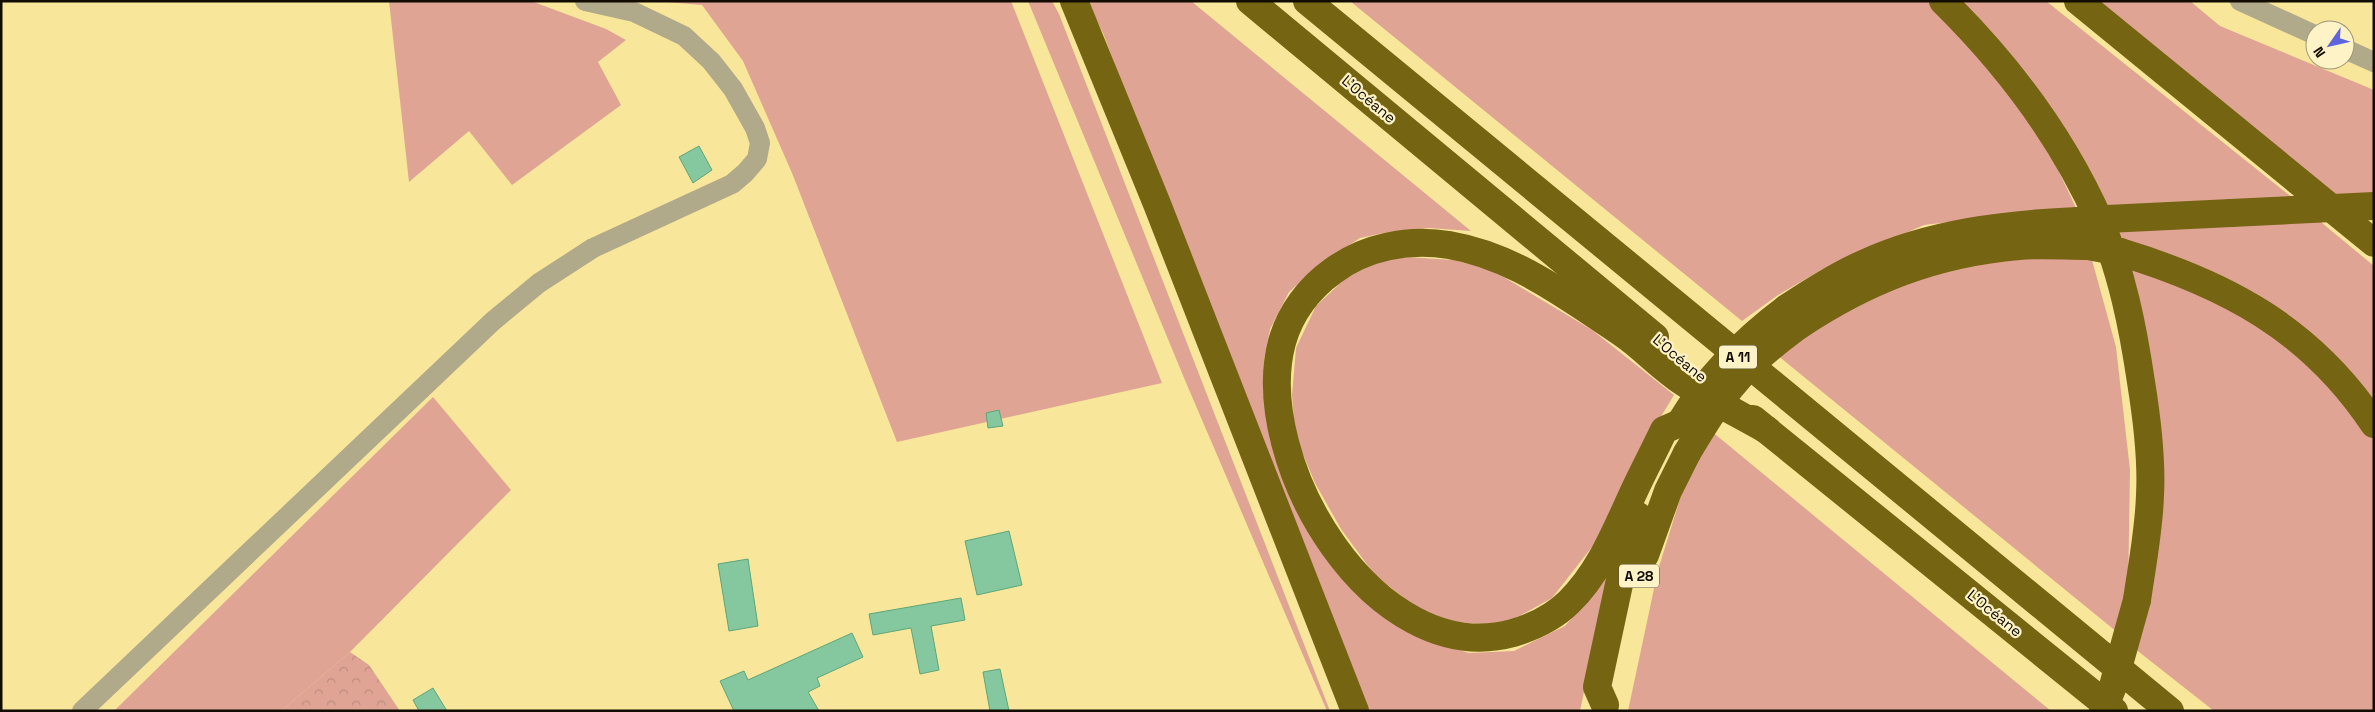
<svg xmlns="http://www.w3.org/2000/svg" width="2375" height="712" font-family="'Space Grotesk',sans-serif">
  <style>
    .grass { fill: #dfa494 }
    .forest { fill: url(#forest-crowns) }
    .building { fill: #85c79e; stroke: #5ea67b }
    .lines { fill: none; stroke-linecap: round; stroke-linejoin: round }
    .street { stroke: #b1aa8a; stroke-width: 20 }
    .highway { stroke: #756412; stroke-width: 28 }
    .highway-bridge { stroke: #756412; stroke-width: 28 }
    .labels { text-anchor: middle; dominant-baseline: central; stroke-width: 4.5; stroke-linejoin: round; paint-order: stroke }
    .shield { fill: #fef3c7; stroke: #58513c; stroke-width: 1 }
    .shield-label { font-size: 14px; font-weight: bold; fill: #110b00 }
    .street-label { font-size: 15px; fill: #110b00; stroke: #fef3c7 }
  </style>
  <defs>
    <pattern id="forest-crowns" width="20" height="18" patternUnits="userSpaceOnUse" patternTransform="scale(1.25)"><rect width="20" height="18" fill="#dfa494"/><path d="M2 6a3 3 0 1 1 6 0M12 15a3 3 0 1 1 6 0" fill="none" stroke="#be8c7e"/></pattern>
  </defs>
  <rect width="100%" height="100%" fill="#f8e69a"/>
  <g class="grass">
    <path d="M389,1h142l75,28 20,11 -28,22 23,43 -109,80 -43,-54 -60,51z"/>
    <path d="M655,1h356l151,382 -265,59 -105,-269 -49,-112 -41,-56z"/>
    <path d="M1028,1h24l7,13 271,697h-3l-140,-326z"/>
    <path d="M1087,1h104l280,230 -42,-3 -41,4 -28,6 -41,27 -30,27 -19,37 -6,31 -1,32 8,43 52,117 45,52 42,30 59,19 45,-2 51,-25 43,-50 -28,135h-212l-204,-516 -61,-162z"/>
    <path d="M1350,1h583l35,34 77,107 32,68 -64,4 -89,11 -103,45 -43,25 -36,26z"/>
    <path d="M1954,1h92l248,198 -191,9z"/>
    <path d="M2098,1h92l30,25 154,64v107h-40z"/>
    <path d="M2316,218l58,48v139l-13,-17 -244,-144 -6,-16z"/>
    <path d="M2040,254l52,6 24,87 14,123 -2,122 -11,40 -341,-278 27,-21 131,-64z"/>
    <path d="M1407,257l46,3 39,10 100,60 82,65 -20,33 -55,110 -47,60 -49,27 -51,-3 -37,-15 -41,-33 -33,-45 -26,-46 -20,-48 -3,-40 4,-47 20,-42 30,-28 31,-17z"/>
    <path d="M2126,266l41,10 121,67 80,85 6,9v274h-160l-80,-63 11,-41z"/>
    <path d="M433,397l78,93 -161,162 -69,59h-167z"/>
    <path d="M1710,430l341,281h-423l30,-141 35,-113z"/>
  </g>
  <path class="forest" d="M350,652l19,13 31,46h-119z"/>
  <g class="building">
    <path d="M699,146l13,24 -19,13 -14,-26z"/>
    <path d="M999,410l4,16 -15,2 -2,-15z"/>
    <path d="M1009,531l13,54 -45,10 -12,-54z"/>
    <path d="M748,559l10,67 -29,5 -11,-67z"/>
    <path d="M961,598l4,22 -34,6 8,44 -19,4 -9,-46 -38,7 -4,-21z"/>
    <path d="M852,633l11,24 -46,21 3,8 -12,6 11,19h-85l-14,-30 24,-10 4,9z"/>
    <path d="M1000,669l9,42h-19l-7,-39z"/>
    <path d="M433,688l14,23h-28l-6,-11z"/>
  </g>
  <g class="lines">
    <g class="street">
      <path d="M2240,1l75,34"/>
      <path d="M2345,49l29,13"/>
      <path d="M82,711l411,-390 46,-38 54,-35 139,-64 13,-11 12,-14 3,-16 -5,-15 -22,-39 -22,-28 -27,-25 -50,-24 -49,-11"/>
    </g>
    <g class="highway">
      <path d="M1074,1l83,203 198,507"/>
      <path d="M1250,1l405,336"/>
      <path d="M1307,1l863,710"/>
      <path d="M1943,1c65,64 120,137 157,221 22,50 33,106 41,160 6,37 11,76 9,113 -1,35 -8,70 -13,105"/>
      <path d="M2078,1l296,242"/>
      <path d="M2107,219l124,-6"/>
      <path d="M2120,252c106,32 191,77 254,172"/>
      <path d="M1787,308c24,-16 49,-32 76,-44 67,-31 142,-40 215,-43"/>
      <path d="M1798,326c69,-46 138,-73 221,-80 23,-2 46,0 69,0"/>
      <path d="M1753,419l361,292"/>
      <path d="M1680,423l-16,7c-9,19 -19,38 -28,57 -19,40 -35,84 -67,115 -15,15 -36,25 -56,31 -138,38 -263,-172 -231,-291 8,-29 27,-54 51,-71 32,-24 76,-33 116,-26 52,9 94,35 137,64 16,11 33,21 48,33 16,13 32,29 49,40 27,18 56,32 84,48"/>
      <path d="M1645,555l23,-64 19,-38"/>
      <path d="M1605,705l-8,-18 24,-112 17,-59"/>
    </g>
    <g class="highway-bridge">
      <path d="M2231,213l143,-7"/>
      <path d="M2078,221l29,-2"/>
      <path d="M2088,246l32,6"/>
      <path d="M1680,423c28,-46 64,-83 107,-115"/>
      <path d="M1687,453c18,-30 36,-60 61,-85 15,-16 33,-29 50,-42"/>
      <path d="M2103,711l10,-25 24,-86"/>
    </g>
  </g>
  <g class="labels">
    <g class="shield">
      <rect x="1719" y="345.5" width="38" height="23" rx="4"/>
      <rect x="1619" y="564.5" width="40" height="23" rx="4"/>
    </g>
    <g class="shield-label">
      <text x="1738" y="357">A 11</text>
      <text x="1639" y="576">A 28</text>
    </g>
    <g class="street-label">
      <text transform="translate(1369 99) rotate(40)">L’Océane</text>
      <text transform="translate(1680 358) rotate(40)">L’Océane</text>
      <text transform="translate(1995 613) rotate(39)">L’Océane</text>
    </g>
  </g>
  <rect width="2375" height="712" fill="none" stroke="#110b00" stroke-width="5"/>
  <g transform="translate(2330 45) rotate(236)"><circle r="24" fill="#fef3c7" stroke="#9f9677"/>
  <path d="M0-4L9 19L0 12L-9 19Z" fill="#5d64dc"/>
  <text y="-8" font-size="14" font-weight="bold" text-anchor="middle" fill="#110b00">N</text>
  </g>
</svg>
